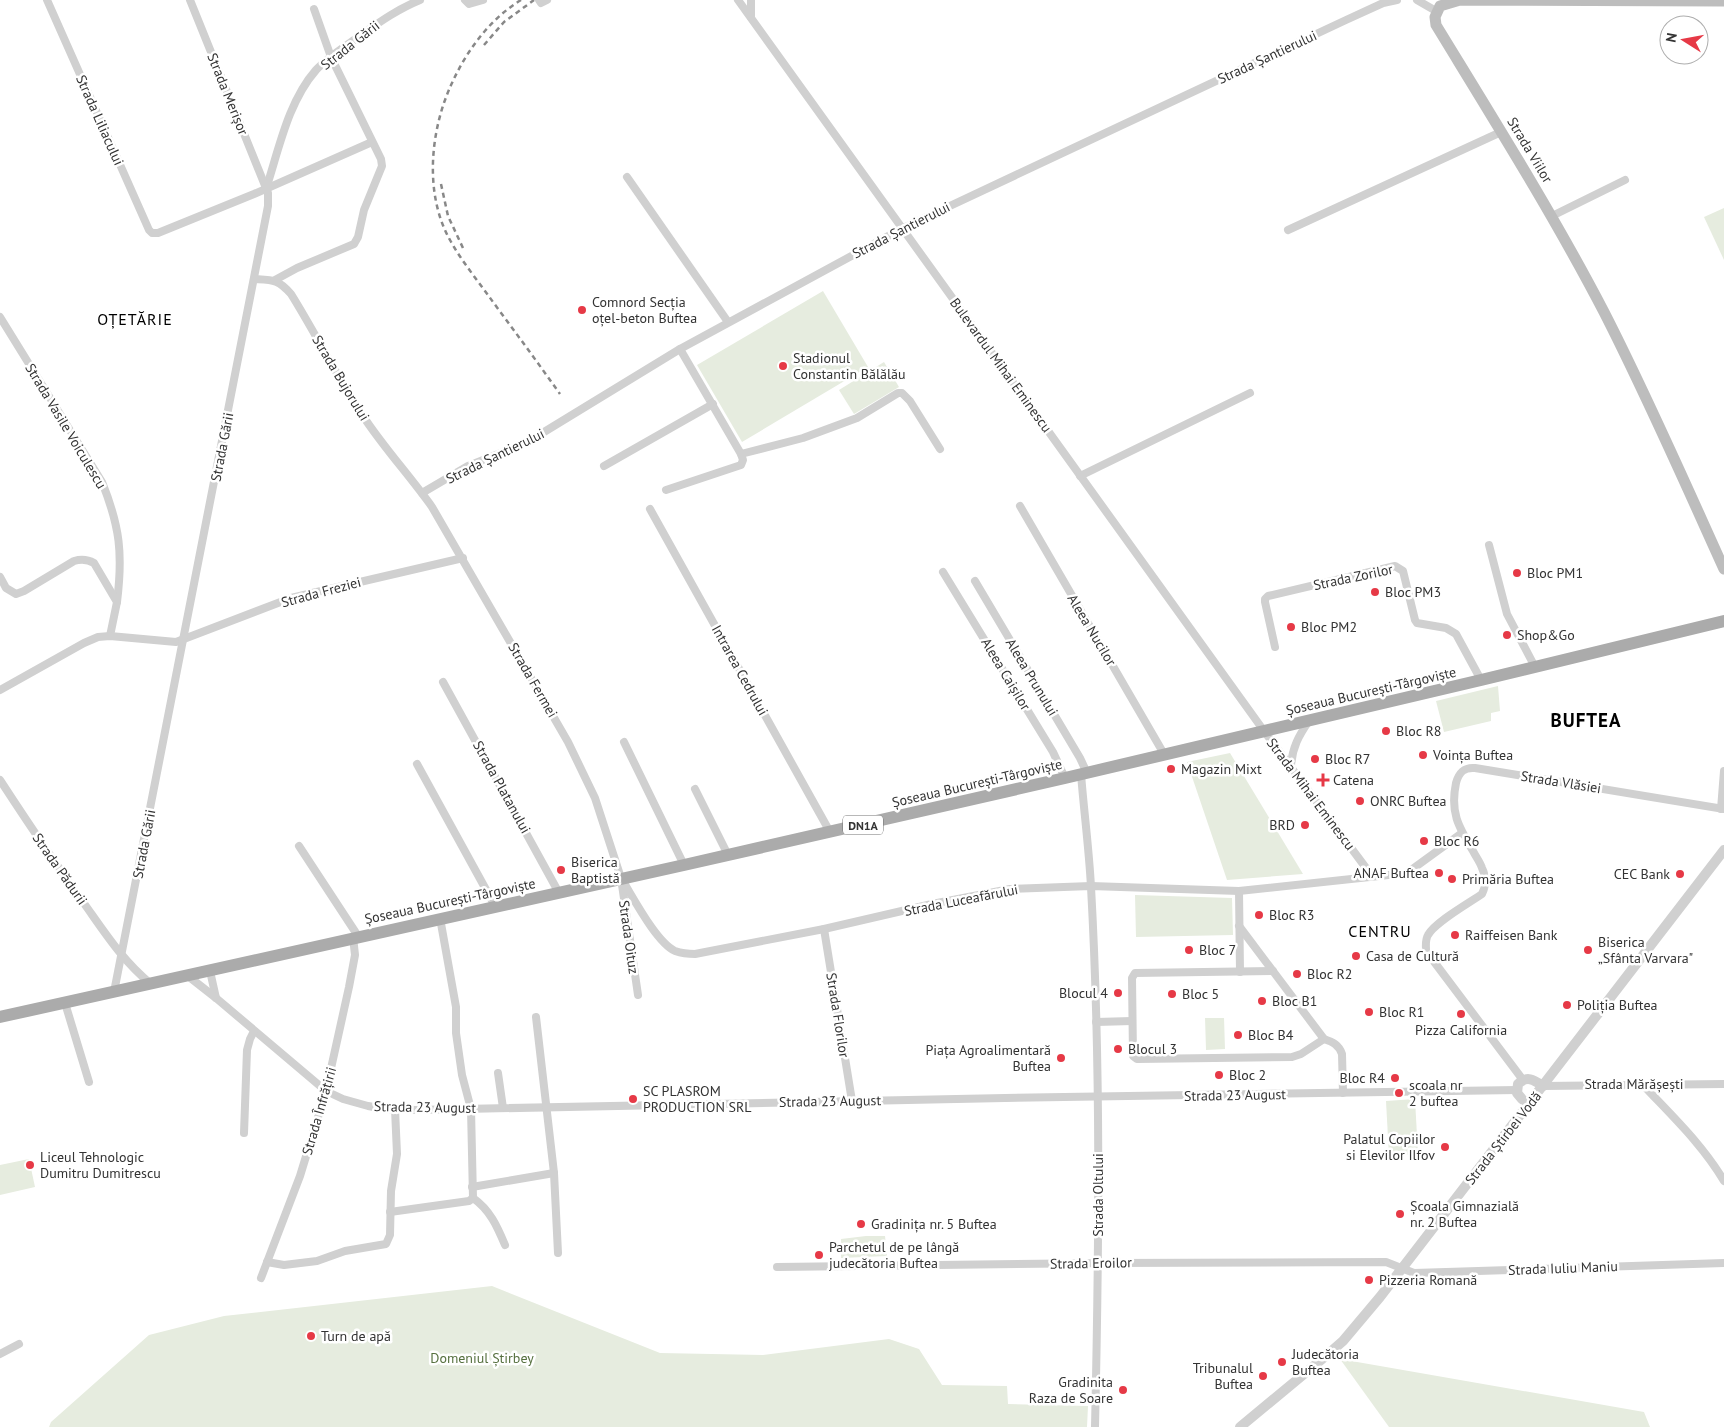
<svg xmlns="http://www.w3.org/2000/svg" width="1724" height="1427" font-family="'PT Sans',sans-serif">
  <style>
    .green { fill: #e6ecdf }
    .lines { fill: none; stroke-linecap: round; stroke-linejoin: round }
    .minor { stroke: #d0d0d0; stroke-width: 8 }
    .tertiary { stroke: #d0d0d0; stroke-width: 10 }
    .secondary { stroke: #bdbdbd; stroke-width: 11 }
    .primary { stroke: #ababab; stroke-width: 12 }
    .rail { stroke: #888; stroke-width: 2.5; stroke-dasharray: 5 4; stroke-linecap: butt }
    .poi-dot { fill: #e63946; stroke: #fff; stroke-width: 2 }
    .labels { text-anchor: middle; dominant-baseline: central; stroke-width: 5; stroke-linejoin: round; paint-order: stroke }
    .shield { fill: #fff; stroke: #707070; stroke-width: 1 }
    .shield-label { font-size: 12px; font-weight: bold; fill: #333 }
    .street-label { font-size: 14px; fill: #333; stroke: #fff }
    .poi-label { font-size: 14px; fill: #333; stroke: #fff; text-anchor: start }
    .park-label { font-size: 14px; fill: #56703f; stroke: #fff }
    .quarter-label { font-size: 16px; letter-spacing: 1px; fill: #000; stroke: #fff }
    .district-label { font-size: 19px; font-weight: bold; letter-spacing: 1px; fill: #000; stroke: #fff }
  </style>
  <rect width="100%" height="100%" fill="#fff"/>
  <g class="green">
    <path d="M1724,208v52l-20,-43z"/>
    <path d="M823,291l45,76 -126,75 -45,-77z"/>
    <path d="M884,362l15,25 -45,27 -15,-24z"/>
    <path d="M1498,686l2,25 -9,2v8l-47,11 -8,-31z"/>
    <path d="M1230,753l73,121 -76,6 -40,-118z"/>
    <path d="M1135,895l97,3 1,37 -97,2z"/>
    <path d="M1205,1018h19l1,31 -19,1z"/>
    <path d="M1415,1099l3,55 -29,2 -3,-55z"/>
    <path d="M29,1159l6,28 -35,8v-30z"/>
    <path d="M866,1236h19l2,20 -46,2v-19z"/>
    <path d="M492,1286l168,67 103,2 126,-16 30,10 23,36 65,1 1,18 80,2 -1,21h-1038l2,-5 98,-87 75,-19z"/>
    <path d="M1340,1359l304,53 6,15h-261z"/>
  </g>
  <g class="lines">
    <g class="minor">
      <path d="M47,0l102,230 3,3h6l96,-39 118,-52"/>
      <path d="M465,0l4,4 14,-4"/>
      <path d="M539,0l2,3 6,-3"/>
      <path d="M738,0l526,731 108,145"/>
      <path d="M1417,0l19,11"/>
      <path d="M751,17v-17"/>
      <path d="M627,177l101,145"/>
      <path d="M266,189c13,-40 22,-87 50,-119 13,-14 30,-24 45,-35 20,-14 37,-26 59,-35"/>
      <path d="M1552,216l73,-36"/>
      <path d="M1288,230l213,-98"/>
      <path d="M254,279c19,1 24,0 37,15 25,40 46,83 72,122 21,32 47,60 69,91l136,235 27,56 26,80 17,117"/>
      <path d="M275,280l22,-12 57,-24 4,-7 6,-27 18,-44 -1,-7 -50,-102 -17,-48"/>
      <path d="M0,317l102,165c18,45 21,72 15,120"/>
      <path d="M741,454l62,-16 54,-20 41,-25h4l8,8 30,48"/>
      <path d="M604,466l109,-62"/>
      <path d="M1080,476l170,-83"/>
      <path d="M666,490l75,-25 2,-5 -2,-6 -61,-105"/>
      <path d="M422,493l46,-27 58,-23 154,-94 223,-121 443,-208 37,-17 14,-3"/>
      <path d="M1020,506l144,248"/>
      <path d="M650,509l180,323"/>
      <path d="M1489,545l18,69 28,53"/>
      <path d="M943,572l110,180 12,26"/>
      <path d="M0,577l6,11 10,6 8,-3 50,-30c7,-2 13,-2 20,2l23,39 -7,34"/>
      <path d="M975,581l105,177 7,15"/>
      <path d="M1275,647l-10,-45v-3l3,-3 127,-30 8,5 12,49 2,3 29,5 10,6 25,46"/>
      <path d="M443,682l116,211"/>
      <path d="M0,690l84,-47 14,-6 12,-1 66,6 115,-44 172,-40"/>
      <path d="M624,742l60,123"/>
      <path d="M417,764l78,142"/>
      <path d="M1291,766c1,-18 8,-31 18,-45"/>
      <path d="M1081,774c3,38 8,75 10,113 10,180 8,360 4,540"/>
      <path d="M0,780c28,43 57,86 88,129 19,27 37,54 63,75"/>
      <path d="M695,789l33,66"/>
      <path d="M1721,809l3,-38"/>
      <path d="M299,846l59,90"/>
      <path d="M621,878c12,19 35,64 54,73 6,2 13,3 20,3l129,-25 108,-25 78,-15 81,-3 148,5 168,-18 55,-40"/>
      <path d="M1239,891l1,81"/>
      <path d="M1239,926l85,113c9,3 15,6 18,15l1,39"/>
      <path d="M824,929l28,172"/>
      <path d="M210,971l6,27"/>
      <path d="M1273,971l-138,2 -3,5 1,78 4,3 155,-2 9,-3 23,-15"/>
      <path d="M188,976l28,22 110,93 17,8 25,7 17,3 31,1 589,-12 512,-8"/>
      <path d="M114,992l154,-786v-13l-78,-193"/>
      <path d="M65,1003l24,79"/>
      <path d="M536,1017l18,156 4,80"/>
      <path d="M1096,1022l36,-1"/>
      <path d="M498,1073l5,35"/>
      <path d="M1523,1080l-97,-129c0,-6 -1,-11 2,-16 7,-13 41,-32 54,-41 4,-8 4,-18 0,-26 -2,-6 -6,-11 -9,-17 -15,-25 -23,-39 -17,-68 3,-11 8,-16 19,-15l249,41"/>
      <path d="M1643,1085c29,31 59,59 81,96"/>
      <path d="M1543,1086l181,-2"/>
      <path d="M244,1133l3,-83 3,-11 4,-8"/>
      <path d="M472,1187l82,-14"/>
      <path d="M473,1198c17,12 24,28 32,47"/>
      <path d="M390,1212l79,-11 4,-3 -2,-89 -9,-34 -6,-42v-26l-16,-89"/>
      <path d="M267,1262l17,3 33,-4 28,-10 41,-7 4,-9 1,-44 6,-37 -2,-45"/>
      <path d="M777,1267l330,-4 279,-1 28,11 310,-10"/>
      <path d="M261,1278l39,-102 26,-85 23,-104 6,-32 -2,-18"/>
      <path d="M0,1354l19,-10"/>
    </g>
    <g class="tertiary">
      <path d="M1529,1105l-7,-6 -5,-6 1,-9c9,-9 16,-4 25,2"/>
      <path d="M1240,1427l87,-72 16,-14 37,-44 344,-447"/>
    </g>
    <path class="secondary" d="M1724,1l-264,-1 -20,6 -5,11 1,8c58,95 117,189 168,287 43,84 81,171 120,257"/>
    <path class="primary" d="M0,1017l684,-152 381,-87 416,-98 243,-59"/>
    <g class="rail">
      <path d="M521,0c-31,19 -54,50 -69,83 -22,47 -28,111 -2,157 12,22 29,42 43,62 23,31 45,61 67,92"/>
      <path d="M484,45l20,-23 30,-22"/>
      <path d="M441,184l7,32 15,32"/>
    </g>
  </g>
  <g class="poi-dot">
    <circle cx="582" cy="310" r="5"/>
    <circle cx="783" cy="366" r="5"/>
    <circle cx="1517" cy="573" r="5"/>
    <circle cx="1375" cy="592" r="5"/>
    <circle cx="1291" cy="627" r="5"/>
    <circle cx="1507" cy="635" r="5"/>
    <circle cx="1386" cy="731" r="5"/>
    <circle cx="1423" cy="755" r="5"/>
    <circle cx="1315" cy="759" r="5"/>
    <circle cx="1171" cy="769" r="5"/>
    <path d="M1320.5 772.5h5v5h5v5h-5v5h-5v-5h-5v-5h5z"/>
    <circle cx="1360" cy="801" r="5"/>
    <circle cx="1305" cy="825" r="5"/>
    <circle cx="1424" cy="841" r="5"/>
    <circle cx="561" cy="870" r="5"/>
    <circle cx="1439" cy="873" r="5"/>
    <circle cx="1680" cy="874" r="5"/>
    <circle cx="1452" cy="879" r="5"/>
    <circle cx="1259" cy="915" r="5"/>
    <circle cx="1455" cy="935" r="5"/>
    <circle cx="1189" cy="950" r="5"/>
    <circle cx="1588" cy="950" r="5"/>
    <circle cx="1356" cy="956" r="5"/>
    <circle cx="1297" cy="974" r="5"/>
    <circle cx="1118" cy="993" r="5"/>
    <circle cx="1172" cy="994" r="5"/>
    <circle cx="1262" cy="1001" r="5"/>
    <circle cx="1567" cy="1005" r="5"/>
    <circle cx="1369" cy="1012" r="5"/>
    <circle cx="1461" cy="1014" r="5"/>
    <circle cx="1238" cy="1035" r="5"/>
    <circle cx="1118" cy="1049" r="5"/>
    <circle cx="1061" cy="1058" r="5"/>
    <circle cx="1219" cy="1075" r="5"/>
    <circle cx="1395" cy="1078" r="5"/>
    <circle cx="1399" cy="1093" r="5"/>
    <circle cx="633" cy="1099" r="5"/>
    <circle cx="1445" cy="1147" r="5"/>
    <circle cx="30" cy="1165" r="5"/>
    <circle cx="1400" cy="1214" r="5"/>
    <circle cx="861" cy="1224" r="5"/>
    <circle cx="819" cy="1255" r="5"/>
    <circle cx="1369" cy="1280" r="5"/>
    <circle cx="311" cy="1336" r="5"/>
    <circle cx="1282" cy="1362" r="5"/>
    <circle cx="1263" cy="1376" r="5"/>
    <circle cx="1123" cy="1390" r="5"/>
  </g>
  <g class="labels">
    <rect class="shield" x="843" y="815.5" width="40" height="19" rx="4"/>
    <g class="shield-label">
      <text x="863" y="825">DN1A</text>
    </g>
    <g class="street-label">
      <text transform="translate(350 45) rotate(-38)">Strada Gării</text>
      <text transform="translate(1267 57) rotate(-25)">Strada Șantierului</text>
      <text transform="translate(228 94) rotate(68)">Strada Merișor</text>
      <text transform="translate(100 120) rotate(66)">Strada Liliacului</text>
      <text transform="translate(1530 150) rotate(59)">Strada Viilor</text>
      <text transform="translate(901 230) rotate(-27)">Strada Șantierului</text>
      <text transform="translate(1001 365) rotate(54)">Bulevardul Mihai Eminescu</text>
      <text transform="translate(341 378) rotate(59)">Strada Bujorului</text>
      <text transform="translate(66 426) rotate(59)">Strada Vasile Voiculescu</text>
      <text transform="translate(222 447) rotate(-79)">Strada Gării</text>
      <text transform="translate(495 456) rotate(-26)">Strada Șantierului</text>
      <text transform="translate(1353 577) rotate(-12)">Strada Zorilor</text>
      <text transform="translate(321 592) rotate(-15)">Strada Freziei</text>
      <text transform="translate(1092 630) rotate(59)">Aleea Nucilor</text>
      <text transform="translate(740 670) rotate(61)">Intrarea Cedrului</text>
      <text transform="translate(1006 674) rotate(59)">Aleea Caișilor</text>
      <text transform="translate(1032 677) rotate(59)">Aleea Prunului</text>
      <text transform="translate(533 680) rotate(60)">Strada Fermei</text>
      <text transform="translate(1371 691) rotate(-13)">Șoseaua București-Târgoviște</text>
      <text transform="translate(1561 782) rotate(9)">Strada Vlăsiei</text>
      <text transform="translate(977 783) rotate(-13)">Șoseaua București-Târgoviște</text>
      <text transform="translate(502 787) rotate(61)">Strada Platanului</text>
      <text transform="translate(1311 794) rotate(53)">Strada Mihai Eminescu</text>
      <text transform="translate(144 844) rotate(-79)">Strada Gării</text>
      <text transform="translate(60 869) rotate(55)">Strada Pădurii</text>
      <text transform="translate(961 900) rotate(-11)">Strada Luceafărului</text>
      <text transform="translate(450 901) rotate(-12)">Șoseaua București-Târgoviște</text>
      <text transform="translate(629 937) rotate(82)">Strada Oituz</text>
      <text transform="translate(838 1015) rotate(81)">Strada Florilor</text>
      <text x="1634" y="1084">Strada Mărășești</text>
      <text transform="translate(1235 1095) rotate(-1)">Strada 23 August</text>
      <text transform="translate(830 1101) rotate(-1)">Strada 23 August</text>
      <text transform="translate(425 1107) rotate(1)">Strada 23 August</text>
      <text transform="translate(319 1111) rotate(-74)">Strada Înfrățirii</text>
      <text transform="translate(1503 1138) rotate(-52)">Strada Știrbei Vodă</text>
      <text transform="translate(1098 1195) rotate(-90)">Strada Oltului</text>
      <text transform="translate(1091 1263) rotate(-1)">Strada Eroilor</text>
      <text transform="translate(1563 1268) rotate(-2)">Strada Iuliu Maniu</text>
    </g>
    <g class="poi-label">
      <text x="592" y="302">Comnord Secția<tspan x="592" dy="16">oțel-beton Buftea</tspan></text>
      <text x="793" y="358">Stadionul<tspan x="793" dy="16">Constantin Bălălău</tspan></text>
      <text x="1527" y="573">Bloc PM1</text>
      <text x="1385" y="592">Bloc PM3</text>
      <text x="1301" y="627">Bloc PM2</text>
      <text x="1517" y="635">Shop&amp;Go</text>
      <text x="1396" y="731">Bloc R8</text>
      <text x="1433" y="755">Voința Buftea</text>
      <text x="1325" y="759">Bloc R7</text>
      <text x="1181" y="769">Magazin Mixt</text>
      <text x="1333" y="780">Catena</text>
      <text x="1370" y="801">ONRC Buftea</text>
      <text x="1295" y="825" text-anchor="end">BRD</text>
      <text x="1434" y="841">Bloc R6</text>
      <text x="571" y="862">Biserica<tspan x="571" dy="16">Baptistă</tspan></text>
      <text x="1429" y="873" text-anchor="end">ANAF Buftea</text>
      <text x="1670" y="874" text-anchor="end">CEC Bank</text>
      <text x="1462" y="879">Primăria Buftea</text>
      <text x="1269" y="915">Bloc R3</text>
      <text x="1465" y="935">Raiffeisen Bank</text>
      <text x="1598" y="942">Biserica<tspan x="1598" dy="16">„Sfânta Varvara"</tspan></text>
      <text x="1199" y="950">Bloc 7</text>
      <text x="1366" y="956">Casa de Cultură</text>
      <text x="1307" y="974">Bloc R2</text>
      <text x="1108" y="993" text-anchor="end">Blocul 4</text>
      <text x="1182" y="994">Bloc 5</text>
      <text x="1272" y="1001">Bloc B1</text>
      <text x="1577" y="1005">Poliția Buftea</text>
      <text x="1379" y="1012">Bloc R1</text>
      <text x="1461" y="1030" text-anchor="middle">Pizza California</text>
      <text x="1248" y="1035">Bloc B4</text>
      <text x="1128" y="1049">Blocul 3</text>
      <text x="1051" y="1050" text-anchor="end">Piața Agroalimentară<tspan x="1051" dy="16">Buftea</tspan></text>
      <text x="1229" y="1075">Bloc 2</text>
      <text x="1385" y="1078" text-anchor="end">Bloc R4</text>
      <text x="1409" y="1085">scoala nr<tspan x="1409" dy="16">2 buftea</tspan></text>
      <text x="643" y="1091">SC PLASROM<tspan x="643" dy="16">PRODUCTION SRL</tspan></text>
      <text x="1435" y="1139" text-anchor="end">Palatul Copiilor<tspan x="1435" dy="16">si Elevilor Ilfov</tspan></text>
      <text x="40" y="1157">Liceul Tehnologic<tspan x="40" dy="16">Dumitru Dumitrescu</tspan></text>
      <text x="1410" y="1206">Școala Gimnazială<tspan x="1410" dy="16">nr. 2 Buftea</tspan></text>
      <text x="871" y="1224">Gradinița nr. 5 Buftea</text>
      <text x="829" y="1247">Parchetul de pe lângă<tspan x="829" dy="16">judecătoria Buftea</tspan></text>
      <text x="1379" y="1280">Pizzeria Romană</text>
      <text x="321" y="1336">Turn de apă</text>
      <text x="1292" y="1354">Judecătoria<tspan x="1292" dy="16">Buftea</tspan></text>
      <text x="1253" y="1368" text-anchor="end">Tribunalul<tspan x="1253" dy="16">Buftea</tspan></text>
      <text x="1113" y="1382" text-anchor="end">Gradinita<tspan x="1113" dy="16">Raza de Soare</tspan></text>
    </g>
    <g class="park-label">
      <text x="482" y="1358">Domeniul Știrbey</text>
    </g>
    <g class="quarter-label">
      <text x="135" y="319">OȚETĂRIE</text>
      <text x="1380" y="931">CENTRU</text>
    </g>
    <g class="district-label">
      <text x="1586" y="720">BUFTEA</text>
    </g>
  </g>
  <g transform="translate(1684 40) rotate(281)"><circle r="24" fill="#ffffff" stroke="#adadad"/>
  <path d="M0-4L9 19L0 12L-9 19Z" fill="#e63946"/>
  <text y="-8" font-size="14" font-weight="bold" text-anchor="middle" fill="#333333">N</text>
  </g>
</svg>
